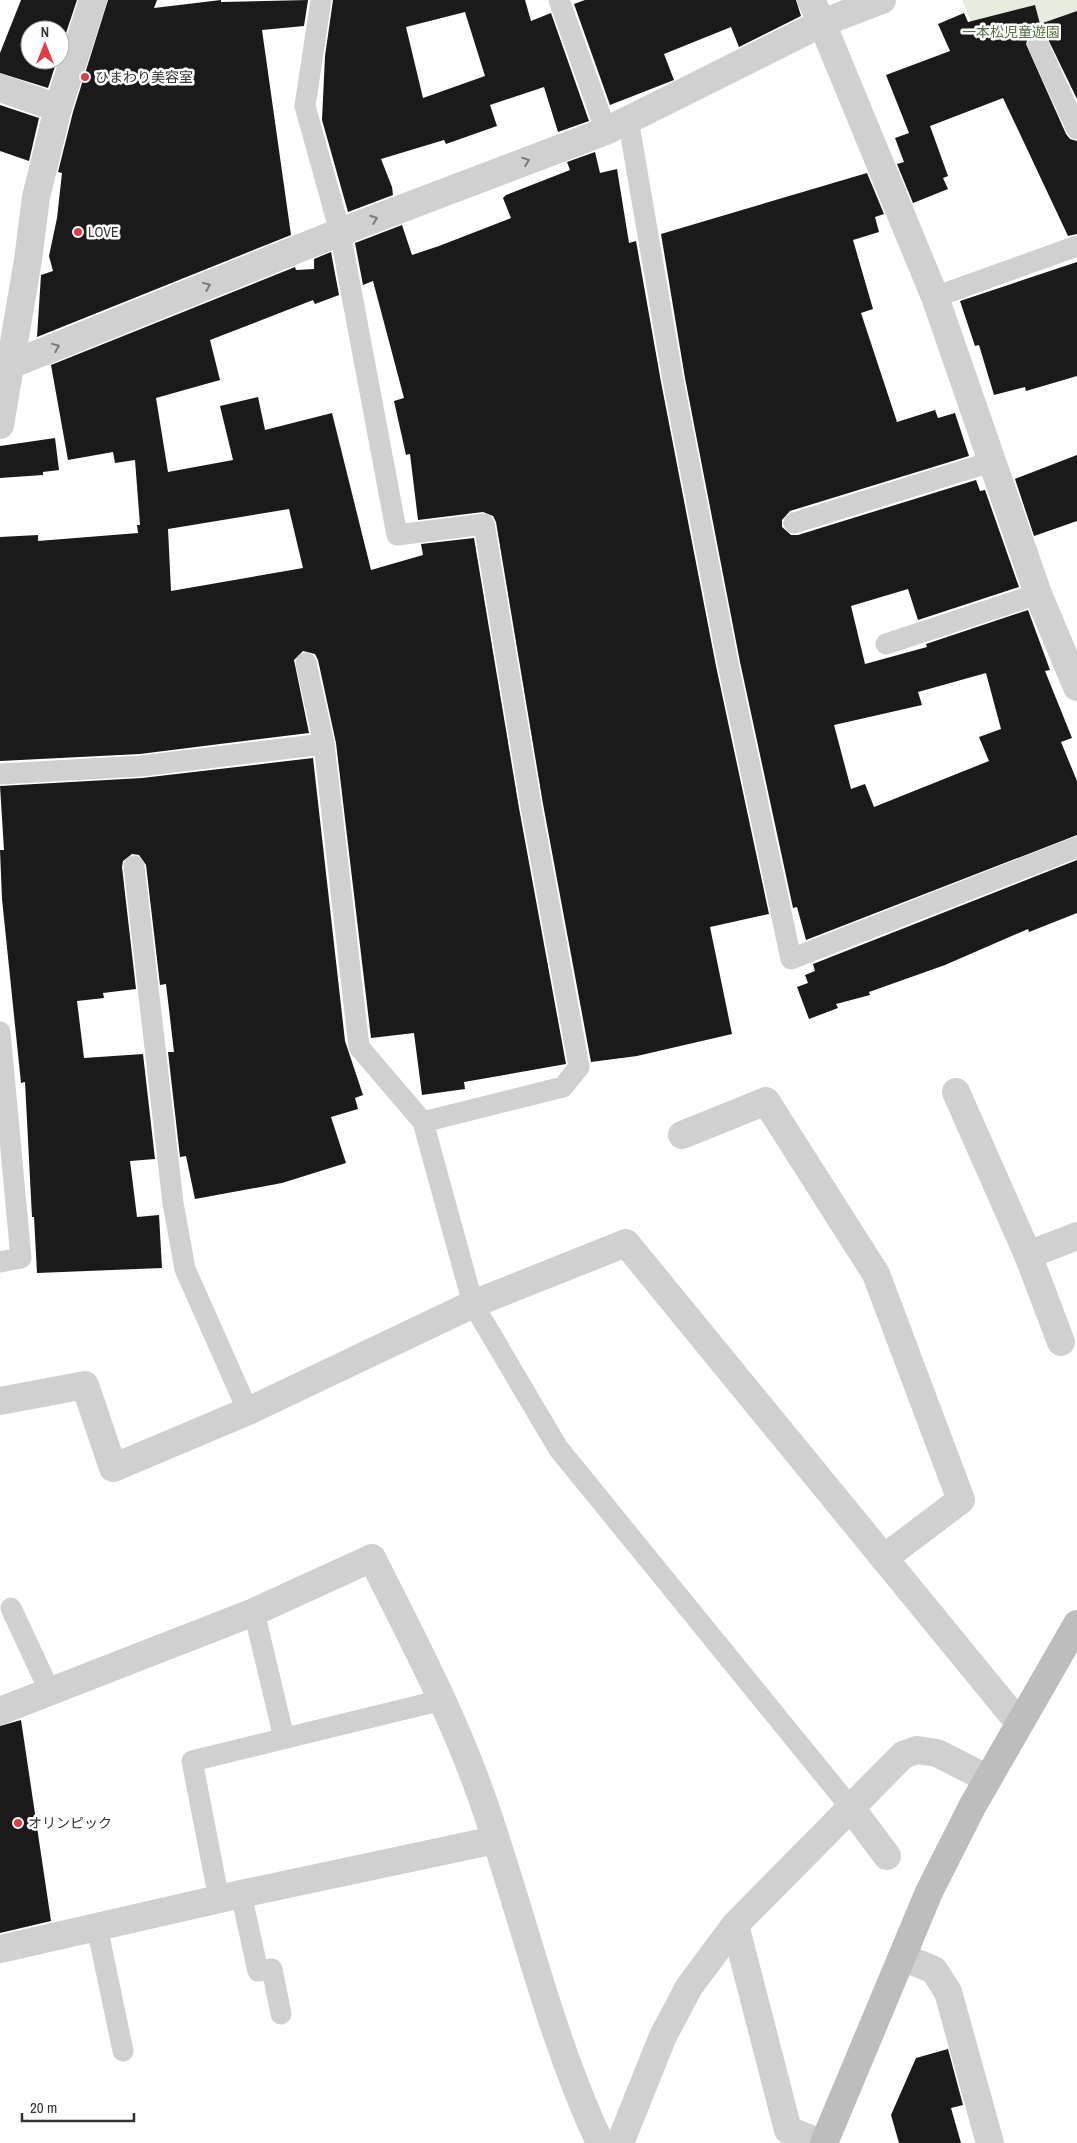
<svg xmlns="http://www.w3.org/2000/svg" width="1077" height="2143" font-family="'Archivo Narrow','Noto Sans JP',sans-serif">
  <style>
    .green { fill: #e6ecdf }
    .building { fill: #1a1a1a; fill-rule: evenodd }
    .lines { fill: none; stroke-linecap: round; stroke-linejoin: round }
    .lane { stroke: #d0d0d0; stroke-width: 21 }
    .street { stroke: #d0d0d0; stroke-width: 28 }
    .secondary { stroke: #bdbdbd; stroke-width: 28 }
    .oneway { stroke: #7a7a7a }
    .poi-dot { fill: #e63946; stroke: #fff; stroke-width: 2 }
    .labels { text-anchor: middle; dominant-baseline: central; stroke-width: 5; stroke-linejoin: round; paint-order: stroke }
    .park-label { font-size: 14px; fill: #56703f; stroke: #fff }
    .poi-label { font-size: 14px; fill: #333; stroke: #fff; text-anchor: start }
  </style>
  <rect width="100%" height="100%" fill="#fff"/>
  <path class="green" d="M962,0h115v36l-84,38z"/>
  <g class="building">
    <path d="M21,0h56l-17,51v-21h-30v30h27l-9,28 -48,-15v-20z"/>
    <path d="M108,0h49l-3,8 67,-8v2l87,-2 -4,26 -42,4 29,205 -254,102 4,-62 12,-4 -4,-15 8,-38 5,-45 -4,-1 15,-60z"/>
    <path d="M333,0h192l6,21 20,-8 38,108 -31,11 -14,-45 -54,18 7,21 -51,18 -2,-4 -63,19 11,28 1,8 -45,17 -26,-92 3,-64zM465,12l20,64 -62,22 -17,-71z"/>
    <path d="M585,0h211l5,16 -62,31 -8,-20 -67,27 10,26 -64,25 -36,-101z"/>
    <path d="M1035,5l5,19 37,-13v88l-31,-64 -13,-1 -5,3 -2,7 40,90 4,5 7,2v93l-9,2 -65,-138 -73,28 18,50 -5,2 5,11 -35,14 -16,-39 7,-2 -9,-24 14,-5 -23,-58 64,-24 -12,-27 26,-11 4,9z"/>
    <path d="M0,105l39,13 -10,43 -29,-10z"/>
    <path d="M595,152l5,21 17,-4 12,74 7,-2 25,141 55,284 53,248 -59,13 22,107 -95,22 -46,6 -48,-258 -47,-282 -3,-6 -10,-4 -65,8 -8,-66 -4,1 -12,-54 10,-3 -31,-117 -10,4 -8,-42 47,-18 10,30 27,-9 72,-28 -8,-20 3,-3 64,-25 -3,-8z"/>
    <path d="M867,173l17,41 -9,3 4,15 -26,8 20,69 -12,4 36,109 38,-12 3,8 17,-5 14,43 -179,55 -8,9v7l9,8h7l178,-55 4,11 5,-1 34,97 -101,33 -10,-31 -57,17 14,58 62,-17 -1,-3 102,-34 22,60 -5,1 27,67 -11,4 16,39v54l-271,105 -9,-33 -4,1 -53,-246 -55,-284 -24,-144zM986,673l15,56 -22,8 10,24 -115,46 -9,-23 -14,5 -17,-64 88,-20 -4,-13z"/>
    <path d="M331,252l8,43 -24,9 -2,-4 -103,40 10,40 -64,18 12,74 65,-12 -13,-54 38,-9 7,33 67,-17 39,157 52,-15 -2,-11 53,-6 45,270 47,256 -102,18 1,7 -43,6 -8,-62 -43,5 -35,-295 -18,-83 -3,-6 -12,-3 -9,9 15,73 -169,21 -140,7v-224l38,-2v6l100,-8 -1,-8h3l-5,-65 -20,3 -2,-11 -45,8 -17,-95 244,-98 1,3 18,-1v-10zM289,509l14,59 -132,23 -3,-62z"/>
    <path d="M1077,262v114l-51,15 -1,-4 -31,8 -15,-50 -4,1 -15,-45z"/>
    <path d="M55,438l4,32 -16,2v3l-43,3v-32z"/>
    <path d="M1077,455v66l-43,15 -19,-57z"/>
    <path d="M313,758l32,283 18,54 -8,3 3,11 -27,8 15,46 -64,20 -87,16 -9,-43 -6,1 -12,-105h6l-8,-68 -6,1 -14,-120 -7,-10 -7,-1 -9,7 -1,6 14,122 -33,4 1,5 -27,3 7,57 59,-4 12,105 -25,2 7,56 22,-2 3,53 -125,5 -3,-56h-2l-7,-135 -4,1 -19,-184 -2,-49h4l-4,-64 142,-8z"/>
    <path d="M1077,860v53l-48,19 -1,-3 -83,36 -76,27 1,3 -34,9 2,4 -29,11 -12,-32 11,-4 -3,-8 10,-4 -2,-7z"/>
    <path d="M21,1720l30,201 -51,12v-207z"/>
    <path d="M948,2049l15,56 -12,3 10,35h-62l-8,-28 25,-57z"/>
  </g>
  <g class="lines">
    <g class="lane">
      <path d="M321,0l-16,106 35,126 57,303 87,-11 47,282 48,261 -16,20 -140,35"/>
      <path d="M559,0l47,131"/>
      <path d="M1038,45l39,84"/>
      <path d="M628,119l45,261 55,284 63,295 286,-112"/>
      <path d="M935,297l142,-51"/>
      <path d="M794,523l197,-61"/>
      <path d="M886,644l152,-50"/>
      <path d="M306,663l18,81"/>
      <path d="M0,774l141,-8 183,-22 35,303 64,75 50,182 85,144 293,360"/>
      <path d="M134,866l39,337 12,66 63,142"/>
      <path d="M0,1032l21,226 -21,4"/>
      <path d="M11,1608l39,84"/>
      <path d="M254,1612l30,126"/>
      <path d="M241,1894l17,77 14,-2 9,45"/>
      <path d="M219,1899l-27,-138 250,-61"/>
      <path d="M97,1927l26,124"/>
    </g>
    <g class="street">
      <path d="M811,0l11,23 113,274 103,297 39,93"/>
      <path d="M0,88l58,20"/>
      <path d="M0,369l340,-137 266,-101 216,-108 60,-23"/>
      <path d="M0,425l28,-165 8,-63 22,-89 35,-108"/>
      <path d="M956,1092l72,163 33,87"/>
      <path d="M682,1135l84,-34 110,173 85,226 -77,58"/>
      <path d="M1028,1255l49,-19"/>
      <path d="M0,1401l85,-16 28,83 135,-57 225,-107 153,-61 393,480"/>
      <path d="M0,1711l254,-99 118,-54c39,78 80,155 109,237 41,115 67,237 119,348"/>
      <path d="M851,1808l36,48"/>
      <path d="M735,1925l53,205 33,13"/>
      <path d="M0,1949l241,-55 254,-54"/>
      <path d="M902,1957l32,13 14,22 42,151"/>
      <path d="M620,2143l43,-107 26,-49 46,-62 168,-170 14,-5 20,3 51,26"/>
    </g>
    <path class="secondary" d="M824,2143l105,-251 44,-87 104,-181"/>
  </g>
  <defs><path id="oneway-chevron" d="M-2-3.5L2.5 0L-2 3.5" fill="none" stroke-width="1.6" stroke-linecap="round" stroke-linejoin="round" transform="scale(1.25)"/></defs>
  <g class="oneway">
    <use href="#oneway-chevron" transform="translate(526 161) rotate(-21)"/>
    <use href="#oneway-chevron" transform="translate(374 219) rotate(-21)"/>
    <use href="#oneway-chevron" transform="translate(207 286) rotate(-22)"/>
    <use href="#oneway-chevron" transform="translate(56 347) rotate(-22)"/>
  </g>
  <g class="poi-dot">
    <circle cx="85" cy="77" r="5"/>
    <circle cx="78" cy="232" r="5"/>
    <circle cx="18" cy="1823" r="5"/>
  </g>
  <g class="labels">
    <g class="park-label">
      <text x="1011" y="32">一本松児童遊園</text>
    </g>
    <g class="poi-label">
      <text x="95" y="77">ひまわり美容室</text>
      <text x="88" y="232">LOVE</text>
      <text x="28" y="1823">オリンピック</text>
    </g>
  </g>
  <g transform="translate(45 45)"><circle r="24" fill="#ffffff" stroke="#adadad"/>
  <path d="M0-4L9 19L0 12L-9 19Z" fill="#e63946"/>
  <text y="-8" font-size="14" font-weight="bold" text-anchor="middle" fill="#333333">N</text>
  </g>
  <path d="M22 2113v8h112v-8" fill="none" stroke="#333333" stroke-width="2.5"/>
  <text x="30" y="2113" font-size="15" fill="#333333" stroke="#ffffff" stroke-width="4" paint-order="stroke">20 m</text>
</svg>
